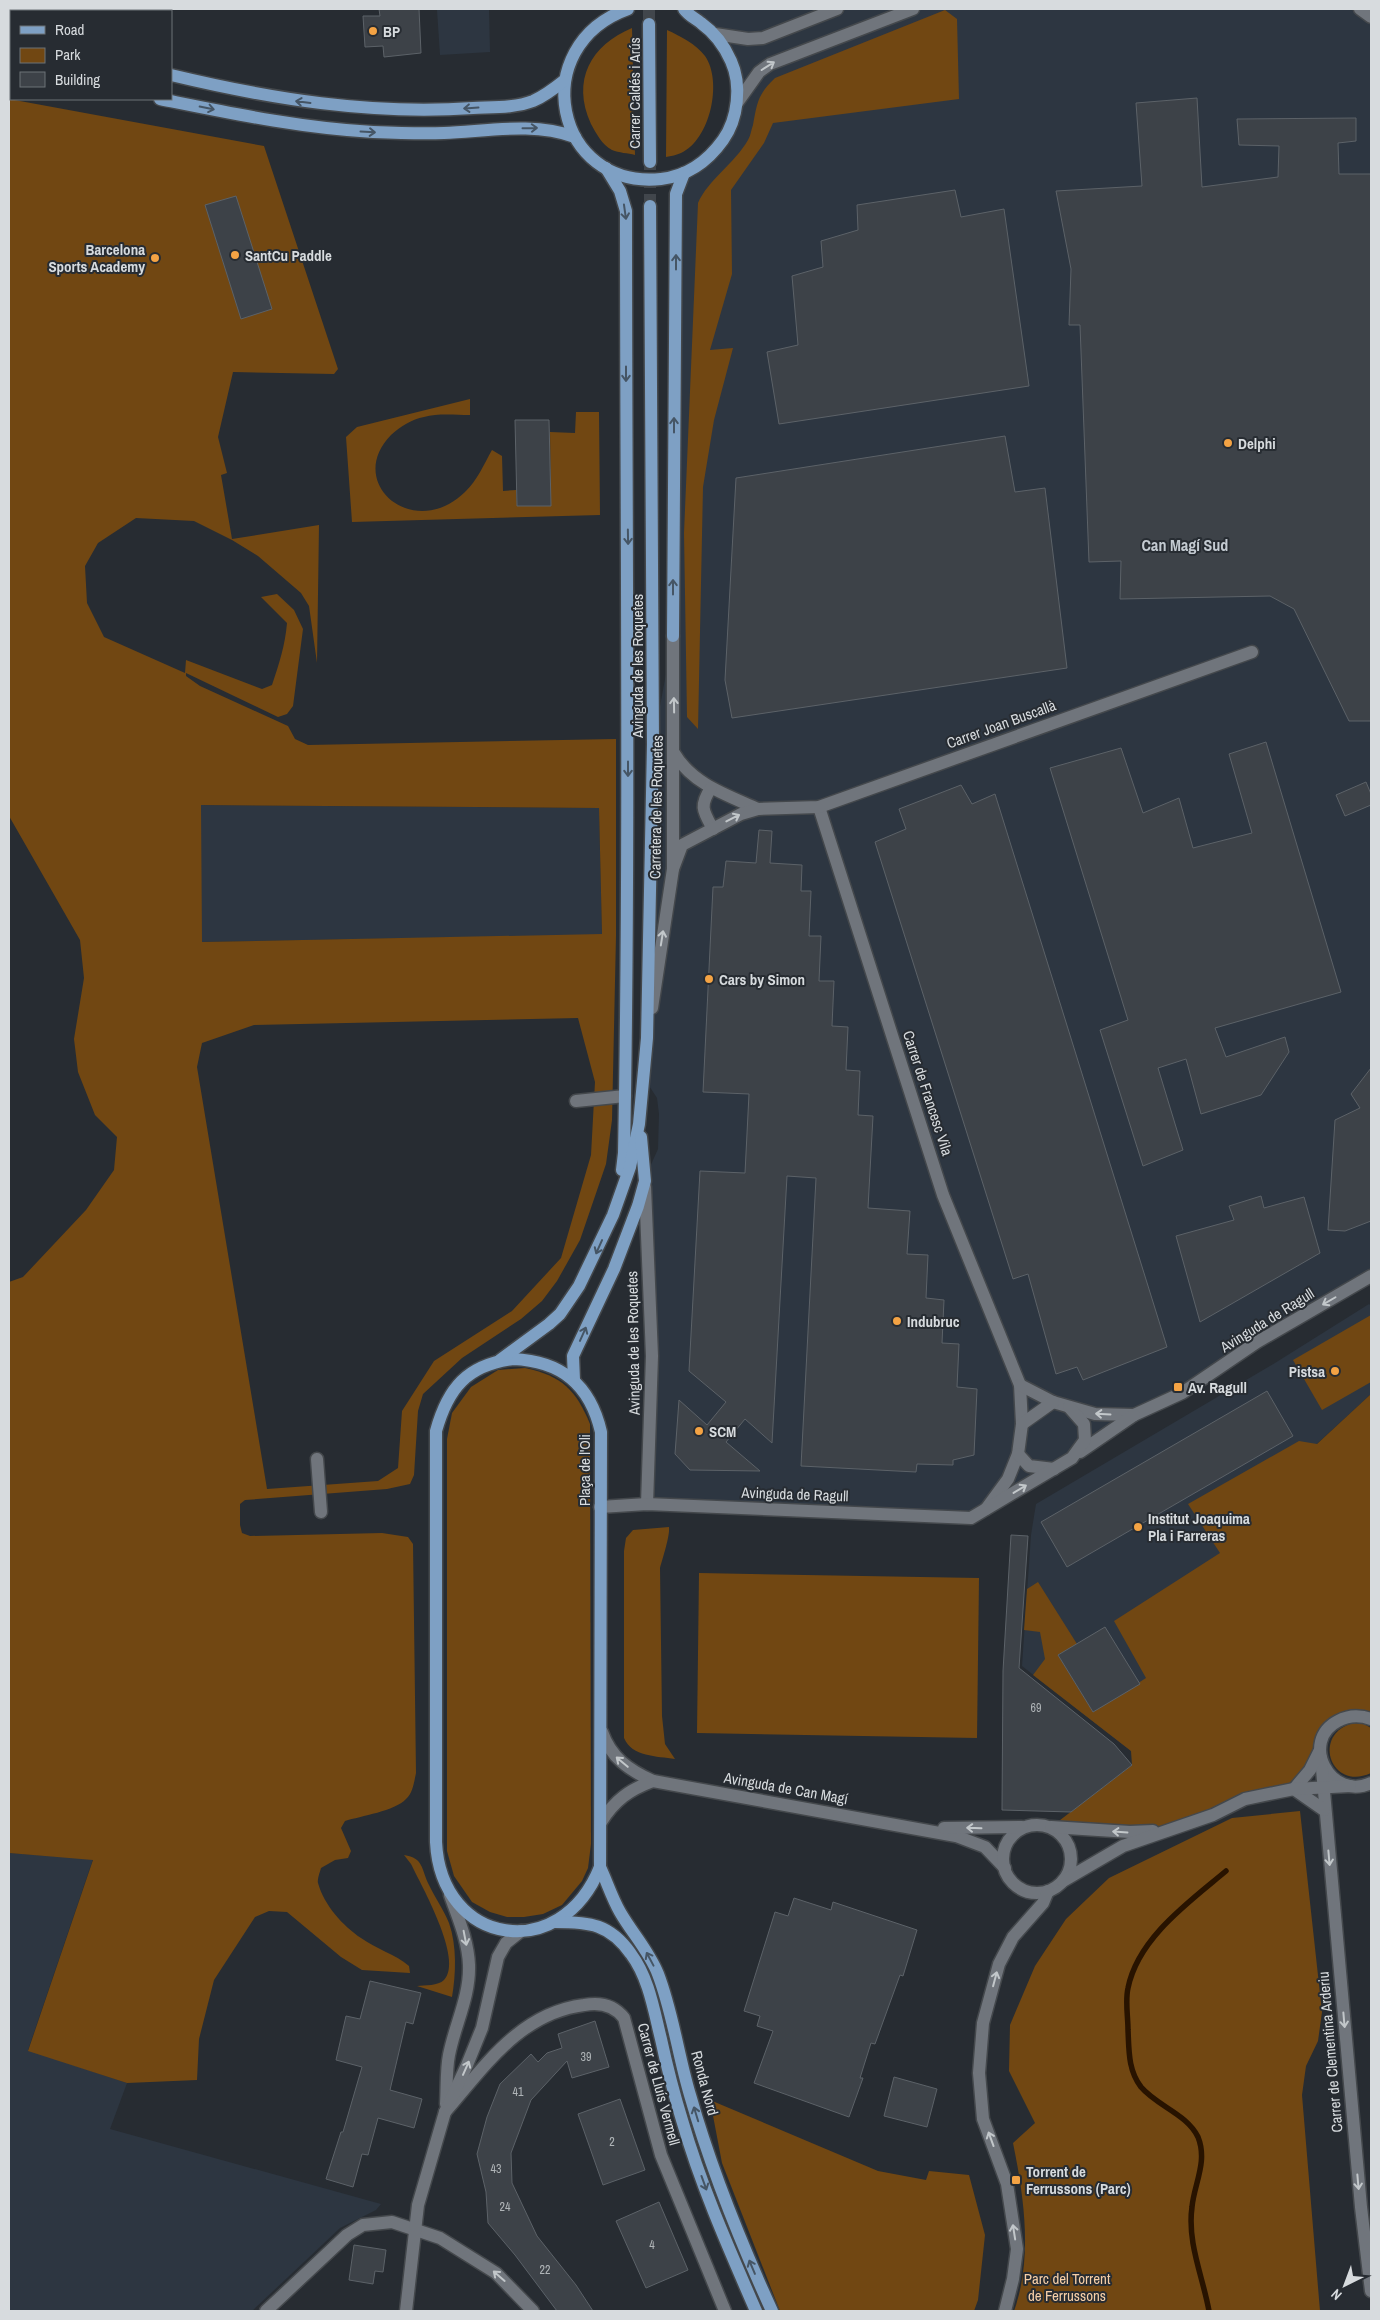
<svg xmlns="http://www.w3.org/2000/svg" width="1380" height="2320" font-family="'Archivo Narrow',sans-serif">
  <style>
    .built { fill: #2d3641 }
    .green { fill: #714712; fill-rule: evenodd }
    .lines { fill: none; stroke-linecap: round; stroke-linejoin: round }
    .stream { stroke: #281300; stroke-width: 5.5 }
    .building { fill: #3d4248; stroke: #5c6268 }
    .major-tunnel { stroke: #41464c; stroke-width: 12; stroke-dasharray: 12 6; stroke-linecap: butt }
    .minor-casing { stroke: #44484c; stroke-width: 15 }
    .major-casing { stroke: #44484c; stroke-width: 15 }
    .minor { stroke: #70757c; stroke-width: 12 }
    .major { stroke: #7ea0c4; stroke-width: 12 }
    .oneway { stroke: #c2c7ca }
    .oneway2 { stroke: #455565 }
    .poi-dot { fill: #f4a344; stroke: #272c32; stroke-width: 2 }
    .labels { text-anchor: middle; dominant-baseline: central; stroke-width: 4; stroke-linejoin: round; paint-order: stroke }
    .number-label { font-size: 12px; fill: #b0b5b8 }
    .poi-label { font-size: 15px; font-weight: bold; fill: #d7dbde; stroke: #272c32; text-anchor: start }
    .street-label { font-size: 15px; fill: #d7dbde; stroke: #272c32 }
    .park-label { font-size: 15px; fill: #f7cfa7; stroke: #272c32 }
    .neighbourhood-label { font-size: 16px; font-weight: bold; fill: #c3cad1; stroke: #272c32 }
  </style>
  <rect width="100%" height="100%" fill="#272c32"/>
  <g class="built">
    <path d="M489,9l1,43 -50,3 -3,-45z"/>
    <path d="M684,9h687v1267l-400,242 -324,-14 2,-335 9,-20 1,-35 -2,-16 -13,-20 9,-334 20,-108 6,-453 24,-20 29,-41 1,-59z"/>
    <path d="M200,805l399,3 3,127 -401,7z"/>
    <path d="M1369,1304l2,2v88l-88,81 -152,276 -109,-85 9,-131 5,-31 239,-141z"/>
    <path d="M9,1853l84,6 -65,191 99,33 -17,46 271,75 -5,6 -36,18 -88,83h-243z"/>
  </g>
  <g class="green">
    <path d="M945,10l12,9 2,80 -186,24 -9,20 -33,47 1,84 -22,76 23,-2 -19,72 -11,67 -5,242 -11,-12 -3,-184 14,-330c10,-23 37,-40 50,-63 3,-5 3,-10 5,-15 4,-22 5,-31 22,-47z"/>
    <path d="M632,28l3,127c-7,-2 -16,-2 -23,-5 -10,-5 -16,-17 -21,-26 -20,-44 0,-79 41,-96z"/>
    <path d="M667,30c13,6 29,14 38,26 18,26 5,84 -24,97 -4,2 -10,3 -15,4z"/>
    <path d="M9,99l255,47 74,223 -4,5 -101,-2 -15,65 9,36 -6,2 11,64 87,-14 -2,138 -8,-57 -8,-13 -43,-37 -26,-16 -38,-19 -58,-3 -38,25 -13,23 2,37 17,34 81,36 1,-13 76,29 10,-4c7,-21 13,-39 15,-62l-26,-26 16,-3 17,16 9,19 -10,77 -6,8 -9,3 -92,-44v3l14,10 88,40 7,13 13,6 308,-6v197l-4,184 -6,44 -26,76 -23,41 -15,20 -21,18 -59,39 -39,36 -5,17 -4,64 -4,9 -23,5 -142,11 -5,4v21l2,8 8,3 132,-3 26,4 5,7 3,229c-2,9 -3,20 -10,26 -11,12 -45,17 -61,22l-4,7 10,23 -3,7 -13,2 -14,8c-1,4 -4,11 -3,15 6,22 25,43 43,55 15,11 34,16 48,28l1,7 -48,-3 -21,-13 -54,-45 -18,-1 -14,6 -41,63 -15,59 -2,41 -70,3 -99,-32 65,-191 -84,-7v-571l14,-5 63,-67 28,-40 3,-33 -22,-22 -17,-43 -4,-33 10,-61 -4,-38 -71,-124zM201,805l398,3 3,126 -400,8zM578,1018l17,64 -4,73 -30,103 -49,53 -78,50 -32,50 -4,57 -20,13 -111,8 -70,-422 5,-24 52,-18z"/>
    <path d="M470,399v16c-15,0 -32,-2 -46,2 -12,2 -24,10 -33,18 -47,48 23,107 74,57 12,-11 19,-28 27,-42l10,6 1,35 13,-1 1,16h34l-1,-74 25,1 1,-21h23l1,103 -248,7 -6,-85 11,-10z"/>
    <path d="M1371,1315v67l-49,28 -29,-50z"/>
    <path d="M525,1368c37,8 51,22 65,56l1,420 -3,24 -6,13 -20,24 -19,9 -19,3h-17l-17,-5 -18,-10 -18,-26 -7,-25v-412l5,-26 19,-26 27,-17z"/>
    <path d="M1371,1394v325l-37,4 -40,66 -119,38 -45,5 -79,-5 81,-62 -1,-14 -98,-76 12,-16 -5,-27 -16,-2 3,-41 11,-7 39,62 -19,11 35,57 53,-34 -32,-57 106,-68 -32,-49 111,-63 18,3z"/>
    <path d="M669,1527c1,9 -6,30 -9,41l2,148 3,28 10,15c-18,-3 -43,-2 -51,-21v-187l2,-13 7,-8z"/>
    <path d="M699,1573l280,5 -2,160 -280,-5z"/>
    <path d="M1354,1723l10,1 7,4v45c-41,19 -60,-40 -17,-50z"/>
    <path d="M1300,1811l22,201 -4,29 -12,25 -4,29 18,216h-306c19,-53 10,-114 -1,-168l22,-20 -26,-52 1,-46 25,-59 31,-47 43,-41 123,-60z"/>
    <path d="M404,1855c20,3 17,14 25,30 6,13 15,25 20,38 8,23 7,51 3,74l-35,-11c8,-1 21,0 27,-6 20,-20 -23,-95 -33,-116z"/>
    <path d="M710,2100l168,71 48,9 3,-9 40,4 16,60 -7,65 -4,11h-194l-58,-148z"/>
  </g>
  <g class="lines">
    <path class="stream" d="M1209,2311c-6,-34 -22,-68 -17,-104 2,-23 16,-45 6,-70 -11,-23 -41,-31 -57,-50 -13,-17 -12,-37 -13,-57 0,-14 -3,-29 0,-42 10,-50 61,-86 98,-117"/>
  </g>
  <g class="building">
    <path d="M379,9h40l2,44 -37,4 -1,-11 -18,1 -2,-31h17z"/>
    <path d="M1197,98l5,89 76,-10 1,-31 -40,-1 -2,-26 119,-1v23l-18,2 1,31h32v547h-22l-55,-112 -24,-13 -150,3 1,-38 -32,1 -9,-237h-11l2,-56 -15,-78 86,-5 -6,-83z"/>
    <path d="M955,190l6,27 43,-8 25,177 -250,38 -12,-72 31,-7 -6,-69 31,-9 -2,-26 37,-11 -1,-25z"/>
    <path d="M236,196l36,113 -31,10 -36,-114z"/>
    <path d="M515,420h34l2,86h-34z"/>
    <path d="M1005,436l10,56 30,-4 22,180 -335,50 -7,-38 11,-202z"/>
    <path d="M1266,742l75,250 -126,36 11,29 59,-20 4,15 -28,43 -60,19 -15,-55 -28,9 25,82 -40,16 -43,-136 28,-10 -78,-252 71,-20 22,65 36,-15 14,50 59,-15 -23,-79z"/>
    <path d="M1366,782l5,12v11l-26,11 -9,-21z"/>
    <path d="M961,785l11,19 23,-10 172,553 -84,33 -6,-13 -21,7 -28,-100 -15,5 -138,-437 31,-13 -7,-20z"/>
    <path d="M759,830l13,1 -2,32 32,2 -1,26h10l-2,45h12l-2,45h15l-2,45 16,1 -2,43 14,1 -2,44 15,1 -5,92 42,3 -3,43 21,1 -2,43 18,2 -2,43 17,1 -2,43 20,2 -3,66 -21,5v5l-36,-1 -1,8 -115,-6 15,-288 -29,-2 -15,267 -27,-24 -19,23 34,29 -70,-1 -15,-16 4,-54 28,25 19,-23 -37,-31 11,-200 45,2 4,-79 -46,-2 10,-205h10l3,-26 30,2z"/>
    <path d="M1371,1068v153l-26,10 -17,-1 7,-110 25,-12 -9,-14z"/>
    <path d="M1261,1196l3,12 40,-11 16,56 -120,69 -24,-86 58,-16 -5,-14z"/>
    <path d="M1267,1391l26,45 -226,131 -26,-45z"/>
    <path d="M1011,1535l17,1 -9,132 95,76 18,21 -61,47 -69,-2 1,-139z"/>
    <path d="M1105,1627l35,57 -47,28 -35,-57z"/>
    <path d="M794,1898l37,12 2,-8 84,28 -14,46 -3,-1 -25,69 -4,-1 -11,35h3l-14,39 -95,-34 19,-52 -16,-5 3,-10 -16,-5 31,-99 13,4z"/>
    <path d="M370,1981l51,12 -8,31 -7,-2 -16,68 32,9 -8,29 -36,-10 -10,37 -6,-1 -9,33 -27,-8 15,-47h2l19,-65 -26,-7 10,-44 14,3z"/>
    <path d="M595,2021l14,46 -37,11 -5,-17 -36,39 -20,53 1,30 25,53 39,49 17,26h-36l-42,-56 -27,-32 -2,-31 -9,-38 10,-37 13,-33 31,-30 7,8 9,-9 15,-5 -4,-14z"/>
    <path d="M894,2077l43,12 -10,38 -43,-11z"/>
    <path d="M620,2099l25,71 -42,15 -25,-71z"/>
    <path d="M659,2202l29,68 -42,18 -30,-67z"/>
    <path d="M354,2245l32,5 -3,22 -8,-1 -2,13 -24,-4z"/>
  </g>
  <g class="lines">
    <g class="major-tunnel">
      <path d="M649,9v15"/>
      <path d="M650,206v-44"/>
    </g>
    <g class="minor-casing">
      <g id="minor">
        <path d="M1360,9l11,8"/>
        <path d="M143,11v-2"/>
        <path d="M715,34l33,5 15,-1 74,-29"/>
        <path d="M737,103l22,-31 11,-8 143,-55"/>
        <path d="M674,753c18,31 53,42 84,56"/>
        <path d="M711,788c-12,18 -8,23 2,41"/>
        <path d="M819,807l124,388 77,190 2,39 -4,30 -10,25 -22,30"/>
        <path d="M673,869l9,-24 59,-31 17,-5 61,-2 433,-155"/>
        <path d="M652,1008l21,-139v-233"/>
        <path d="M576,1101l49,-5"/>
        <path d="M645,1187l7,169 -5,148"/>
        <path d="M1020,1385l33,17 42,12 39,1 48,-22 75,-51 114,-66"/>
        <path d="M1022,1424l31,-22"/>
        <path d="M1080,1452l54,-37"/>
        <path d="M1018,1454l11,12 25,3"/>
        <path d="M317,1459l4,53"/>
        <path d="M600,1507l47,-3 324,14 101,-60 13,-18 -1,-16 -15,-17"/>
        <path d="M1371,1719c-11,-4 -22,-4 -33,2 -39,20 -8,81 33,62"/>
        <path d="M602,1732c9,26 27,38 51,49l303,55 29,11 20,21"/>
        <path d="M1321,1758l40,449 10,84"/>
        <path d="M1294,1789l16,-19 9,-18"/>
        <path d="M1294,1789l30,21"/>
        <path d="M601,1822c14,-22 28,-32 52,-41"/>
        <circle cx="1037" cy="1859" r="34"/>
        <path d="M1051,1827l79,5 23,-1"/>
        <path d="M944,1828l78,-1"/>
        <path d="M1063,1881l60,-35 90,-31 32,-16 49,-10 56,-3"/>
        <path d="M446,2104c1,-16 0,-34 3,-49 6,-31 21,-58 20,-90 -1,-25 -11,-47 -19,-70"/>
        <path d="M445,2112c40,-46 75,-99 139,-107 16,-3 30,0 40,13l37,137 64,156"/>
        <path d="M266,2311l81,-76 16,-10 29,-3 48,16 56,35 37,38"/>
        <path d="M406,2311l12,-106 27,-93 22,-47 15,-37 16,-71 8,-14 15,-12"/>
        <path d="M1005,2311l8,-32 4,-30 -10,-65 -24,-65 -4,-46 4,-50 16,-59 14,-27 30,-34 5,-12"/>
      </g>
    </g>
    <g class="major-casing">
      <g id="major">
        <path d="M628,9c-103,37 -73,181 33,170 26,-3 47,-18 62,-39 15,-21 19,-55 8,-79 -7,-16 -16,-28 -30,-38 -6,-5 -12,-7 -17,-14"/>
        <path d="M649,24l1,138"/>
        <path d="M9,41l2,1"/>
        <path d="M9,69h2"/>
        <path d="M171,75c100,24 199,40 302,33 19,-1 42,0 60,-7 12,-5 22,-13 32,-21"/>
        <path d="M160,99c70,14 140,29 213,33 23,1 48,2 71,1 45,-2 89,-11 131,4"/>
        <path d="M606,168l14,23 6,20c0,314 4,628 -2,942l-2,17"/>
        <path d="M673,636l3,-442 8,-21"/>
        <path d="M513,1359c48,2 77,25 88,73l-1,435c-39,98 -159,79 -164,-25v-411c12,-43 31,-66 77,-72z"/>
        <path d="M500,1360l49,-36 11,-10 19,-28 34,-71 17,-48 9,-43 8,-86 6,-294 -3,-538"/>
        <path d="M574,1380l-1,-24 41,-87 24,-63 7,-25 -4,-44"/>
        <path d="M600,1867c7,15 12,31 20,45 12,21 29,39 38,62 15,39 20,81 32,121 21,74 50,146 82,216"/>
        <path d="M555,1922c35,0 55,2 76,32 18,24 23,57 30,85 6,28 13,55 21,81 19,66 47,129 74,191"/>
      </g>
    </g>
    <use href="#minor" class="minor"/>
    <use href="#major" class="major"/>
  </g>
  <defs><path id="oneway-shaft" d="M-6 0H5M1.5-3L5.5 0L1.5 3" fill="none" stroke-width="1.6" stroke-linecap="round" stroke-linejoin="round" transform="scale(1.25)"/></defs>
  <g class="oneway">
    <use href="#oneway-shaft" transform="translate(768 66) rotate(-32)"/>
    <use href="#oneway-shaft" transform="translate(674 705) rotate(-91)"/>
    <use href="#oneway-shaft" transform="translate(733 818) rotate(-27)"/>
    <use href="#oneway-shaft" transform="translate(662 938) rotate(-81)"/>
    <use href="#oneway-shaft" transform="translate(1329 1301) rotate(150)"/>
    <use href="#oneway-shaft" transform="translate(1103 1414) rotate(-177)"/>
    <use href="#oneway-shaft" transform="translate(1020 1489) rotate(-31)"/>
    <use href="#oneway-shaft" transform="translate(622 1762) rotate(-140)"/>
    <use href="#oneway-shaft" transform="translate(974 1828) rotate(-178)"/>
    <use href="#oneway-shaft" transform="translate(1120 1832) rotate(-176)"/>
    <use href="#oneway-shaft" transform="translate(1329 1858) rotate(85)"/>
    <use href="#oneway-shaft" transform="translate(465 1938) rotate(79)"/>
    <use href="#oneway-shaft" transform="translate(995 1979) rotate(-75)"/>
    <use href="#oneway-shaft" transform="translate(1344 2020) rotate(85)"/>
    <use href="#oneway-shaft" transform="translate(466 2068) rotate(-66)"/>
    <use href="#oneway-shaft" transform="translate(991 2139) rotate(-110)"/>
    <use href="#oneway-shaft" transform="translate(1358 2182) rotate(85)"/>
    <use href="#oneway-shaft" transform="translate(1014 2232) rotate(-99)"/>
    <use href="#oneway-shaft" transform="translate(499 2276) rotate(-139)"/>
  </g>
  <g class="oneway2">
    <use href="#oneway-shaft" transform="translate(303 102) rotate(-173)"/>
    <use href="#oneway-shaft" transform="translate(207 108) rotate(11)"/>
    <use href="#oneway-shaft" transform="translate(471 108) rotate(176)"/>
    <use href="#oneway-shaft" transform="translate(530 128) rotate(-1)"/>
    <use href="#oneway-shaft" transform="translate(368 132) rotate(3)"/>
    <use href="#oneway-shaft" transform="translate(625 212) rotate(82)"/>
    <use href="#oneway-shaft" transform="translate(676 262) rotate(-90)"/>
    <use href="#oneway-shaft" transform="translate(626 374) rotate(90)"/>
    <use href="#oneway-shaft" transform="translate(674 425) rotate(-90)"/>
    <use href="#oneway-shaft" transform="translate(628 537) rotate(89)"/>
    <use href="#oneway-shaft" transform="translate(673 587) rotate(-90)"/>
    <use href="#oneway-shaft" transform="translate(628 769) rotate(90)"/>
    <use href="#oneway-shaft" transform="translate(599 1247) rotate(114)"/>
    <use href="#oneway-shaft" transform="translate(583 1334) rotate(-66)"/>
    <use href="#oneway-shaft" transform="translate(650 1959) rotate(-118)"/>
    <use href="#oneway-shaft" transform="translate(696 2114) rotate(-107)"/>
    <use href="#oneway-shaft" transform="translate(704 2183) rotate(70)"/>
    <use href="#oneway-shaft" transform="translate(752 2267) rotate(-113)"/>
  </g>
  <g class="poi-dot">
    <circle cx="373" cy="31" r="5"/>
    <circle cx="235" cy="255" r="5"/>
    <circle cx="155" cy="258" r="5"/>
    <circle cx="1228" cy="443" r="5"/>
    <circle cx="709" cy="979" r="5"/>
    <circle cx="897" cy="1321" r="5"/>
    <circle cx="1335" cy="1371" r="5"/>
    <rect x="1173" y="1382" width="10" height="10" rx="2.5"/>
    <circle cx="699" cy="1431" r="5"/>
    <circle cx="1138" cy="1527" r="5"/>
    <rect x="1011" y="2175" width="10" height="10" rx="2.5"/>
  </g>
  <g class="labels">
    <g class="number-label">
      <text x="1036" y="1708">69</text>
      <text x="586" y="2057">39</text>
      <text x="518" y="2092">41</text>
      <text x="612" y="2142">2</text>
      <text x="496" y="2169">43</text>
      <text x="505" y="2207">24</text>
      <text x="652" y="2245">4</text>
      <text x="545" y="2270">22</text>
    </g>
    <g class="poi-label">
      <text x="383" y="31">BP</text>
      <text x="145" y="249" text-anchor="end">Barcelona<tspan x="145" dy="17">Sports Academy</tspan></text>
      <text x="245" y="255">SantCu Paddle</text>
      <text x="1238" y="443">Delphi</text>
      <text x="719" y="979">Cars by Simon</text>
      <text x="907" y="1321">Indubruc</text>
      <text x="1325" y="1371" text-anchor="end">Pistsa</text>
      <text x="1188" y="1387">Av. Ragull</text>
      <text x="709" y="1431">SCM</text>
      <text x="1148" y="1518">Institut Joaquima<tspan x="1148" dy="17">Pla i Farreras</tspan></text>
      <text x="1026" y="2171">Torrent de<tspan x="1026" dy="17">Ferrussons (Parc)</tspan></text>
    </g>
    <g class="street-label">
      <text transform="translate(634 93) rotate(-90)">Carrer Caldés i Arús</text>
      <text transform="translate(637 666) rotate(-90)">Avinguda de les Roquetes</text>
      <text transform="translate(1001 724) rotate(-20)">Carrer Joan Buscallà</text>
      <text transform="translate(656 807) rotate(-89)">Carretera de les Roquetes</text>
      <text transform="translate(928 1093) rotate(72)">Carrer de Francesc Vila</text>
      <text transform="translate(1267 1320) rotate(-32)">Avinguda de Ragull</text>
      <text transform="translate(633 1343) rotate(-91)">Avinguda de les Roquetes</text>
      <text transform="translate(584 1470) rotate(-90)">Plaça de l'Oli</text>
      <text transform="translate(795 1494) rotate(2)">Avinguda de Ragull</text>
      <text transform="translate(786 1788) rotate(10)">Avinguda de Can Magí</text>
      <text transform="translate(1330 2052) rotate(-95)">Carrer de Clementina Arderiu</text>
      <text transform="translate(705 2083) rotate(75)">Ronda Nord</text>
      <text transform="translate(659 2084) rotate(75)">Carrer de Lluís Vermell</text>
    </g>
    <g class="park-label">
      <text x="1067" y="2278">Parc del Torrent<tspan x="1067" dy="17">de Ferrussons</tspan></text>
    </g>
    <g class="neighbourhood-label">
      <text x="1185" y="545">Can Magí Sud</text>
    </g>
  </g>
  <rect width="1380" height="2320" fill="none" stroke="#d7dbde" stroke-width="20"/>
  <rect x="10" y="10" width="162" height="90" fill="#272c32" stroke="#6d7277"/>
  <rect x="20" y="26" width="25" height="8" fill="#7ea0c4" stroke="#6d7277"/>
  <text x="55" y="35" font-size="15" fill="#d7dbde">Road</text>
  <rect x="20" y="48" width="25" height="15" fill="#714712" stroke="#6d7277"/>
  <text x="55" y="60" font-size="15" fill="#d7dbde">Park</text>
  <rect x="20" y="72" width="25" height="15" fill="#3d4248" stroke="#6d7277"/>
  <text x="55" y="85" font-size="15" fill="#d7dbde">Building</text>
  <g transform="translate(1345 2285) rotate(222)" stroke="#272c32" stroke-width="4" paint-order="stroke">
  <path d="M0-4L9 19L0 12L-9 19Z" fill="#d7dbde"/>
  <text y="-8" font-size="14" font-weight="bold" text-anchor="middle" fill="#d7dbde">N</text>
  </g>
</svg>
